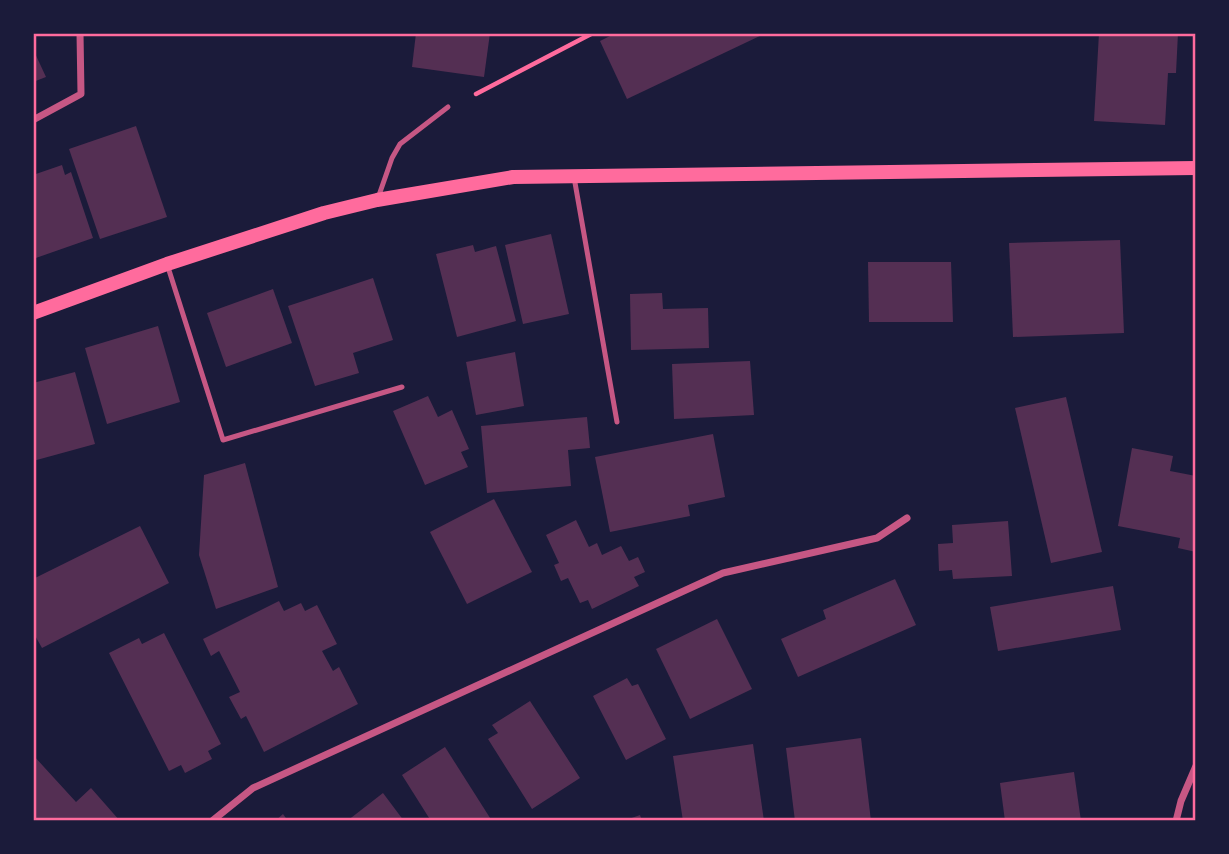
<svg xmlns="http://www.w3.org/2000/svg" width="1229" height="854" font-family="Figtree,sans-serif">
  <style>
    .building { fill: #542f53 }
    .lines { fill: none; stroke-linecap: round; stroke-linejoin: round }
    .path { stroke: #ff6b9d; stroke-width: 4.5 }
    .service { stroke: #c65784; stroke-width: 5 }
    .minor { stroke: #c65784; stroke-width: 7 }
    .secondary { stroke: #ff6b9d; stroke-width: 14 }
    .neatline { fill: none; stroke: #ff6b9d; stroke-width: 2.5 }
  </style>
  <rect width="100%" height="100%" fill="#1b1b3a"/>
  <g class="building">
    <path d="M416,33h74l-6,44 -72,-10z"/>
    <path d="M616,33h150l-139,66 -27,-58z"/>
    <path d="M1099,33h79l-2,40h-8l-3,52 -71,-4z"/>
    <path d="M33,49l13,28 -13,5z"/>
    <path d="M136,126l31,91 -67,22 -31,-90z"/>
    <path d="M62,165l3,10 6,-3 22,66 -60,21v-84z"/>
    <path d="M551,234l18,80 -46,10 -18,-79z"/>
    <path d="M1120,240l4,93 -111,4 -4,-94z"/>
    <path d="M473,245l2,7 21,-6 20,75 -59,16 -21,-83z"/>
    <path d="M868,262h83l2,60h-84z"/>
    <path d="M373,278l20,62 -40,13 6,20 -44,13 -27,-80z"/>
    <path d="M273,289l19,54 -66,24 -19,-54z"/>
    <path d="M662,293l1,16 45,-1 1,40 -78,2 -1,-56z"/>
    <path d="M158,326l22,76 -73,22 -22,-76z"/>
    <path d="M515,352l9,54 -48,9 -10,-53z"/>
    <path d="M750,361l4,54 -80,4 -2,-55z"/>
    <path d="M75,372l20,72 -62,17v-78z"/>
    <path d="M428,396l10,21 14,-7 17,39 -8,3 7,15 -43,18 -32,-74z"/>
    <path d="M1066,397l36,155 -51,11 -36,-155z"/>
    <path d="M587,417l3,31 -22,2 3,36 -84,7 -6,-67z"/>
    <path d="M713,434l12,63 -37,8 2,11 -80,16 -15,-75z"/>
    <path d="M1132,448l41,8 -3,15 26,5v76l-18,-4 2,-10 -62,-12z"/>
    <path d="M245,463l33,124 -62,22 -17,-54 5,-80z"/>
    <path d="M494,499l38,73 -65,32 -37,-72z"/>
    <path d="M576,520l13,27 8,-4 5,12 19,-9 8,15 9,-4 7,15 -11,5 5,9 -47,23 -4,-9 -8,3 -12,-25 -7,3 -7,-16 5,-2 -13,-28z"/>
    <path d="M1008,521l4,55 -59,3 -1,-9 -13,1 -1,-27 15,-1 -1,-18z"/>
    <path d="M140,526l29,57 -127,65 -9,-16v-53z"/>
    <path d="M895,579l21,46 -118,52 -17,-38 45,-20 -3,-9z"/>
    <path d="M1113,586l8,44 -123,21 -8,-44z"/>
    <path d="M279,601l5,10 17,-8 4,8 12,-6 20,39 -15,7 11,20 6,-4 19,37 -94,48 -18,-36 -5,3 -12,-22 11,-5 -21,-41 -8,5 -8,-17z"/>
    <path d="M717,619l35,70 -62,30 -34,-70z"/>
    <path d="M164,633l57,111 -13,7 4,8 -27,14 -4,-8 -12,6 -60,-118 30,-15 3,6z"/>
    <path d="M627,678l5,8 6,-2 28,55 -40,21 -33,-64z"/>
    <path d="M530,701l50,77 -48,31 -44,-70 10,-6 -6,-8z"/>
    <path d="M861,738l10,83h-76l-9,-73z"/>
    <path d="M753,744l11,77h-81l-10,-65z"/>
    <path d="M445,747l47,74h-61l-29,-46z"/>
    <path d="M33,755l43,47 15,-14 29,33h-87z"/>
    <path d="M1074,772l7,49h-76l-5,-38z"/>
    <path d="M383,793l21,28h-57z"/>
    <path d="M283,814l5,7h-13z"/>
    <path d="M640,815l2,6h-16v-1z"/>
  </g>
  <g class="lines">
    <path class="path" d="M476,94l117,-61"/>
    <g class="service">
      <path d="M574,177l43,245"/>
      <path d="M378,198l14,-40 8,-14 48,-37"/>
      <path d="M167,264l56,176 179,-53"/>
    </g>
    <g class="minor">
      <path d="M33,120l48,-26 -1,-61"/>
      <path d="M212,821l41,-33 470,-215 154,-35 30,-20"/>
      <path d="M1176,821l5,-20 15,-35"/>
    </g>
    <path class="secondary" d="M33,313l134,-49 157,-51 53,-13 136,-23 683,-9"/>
  </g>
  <rect width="1229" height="854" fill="none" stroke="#1b1b3a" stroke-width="70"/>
  <rect x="35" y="35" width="1159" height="784" class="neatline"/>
</svg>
